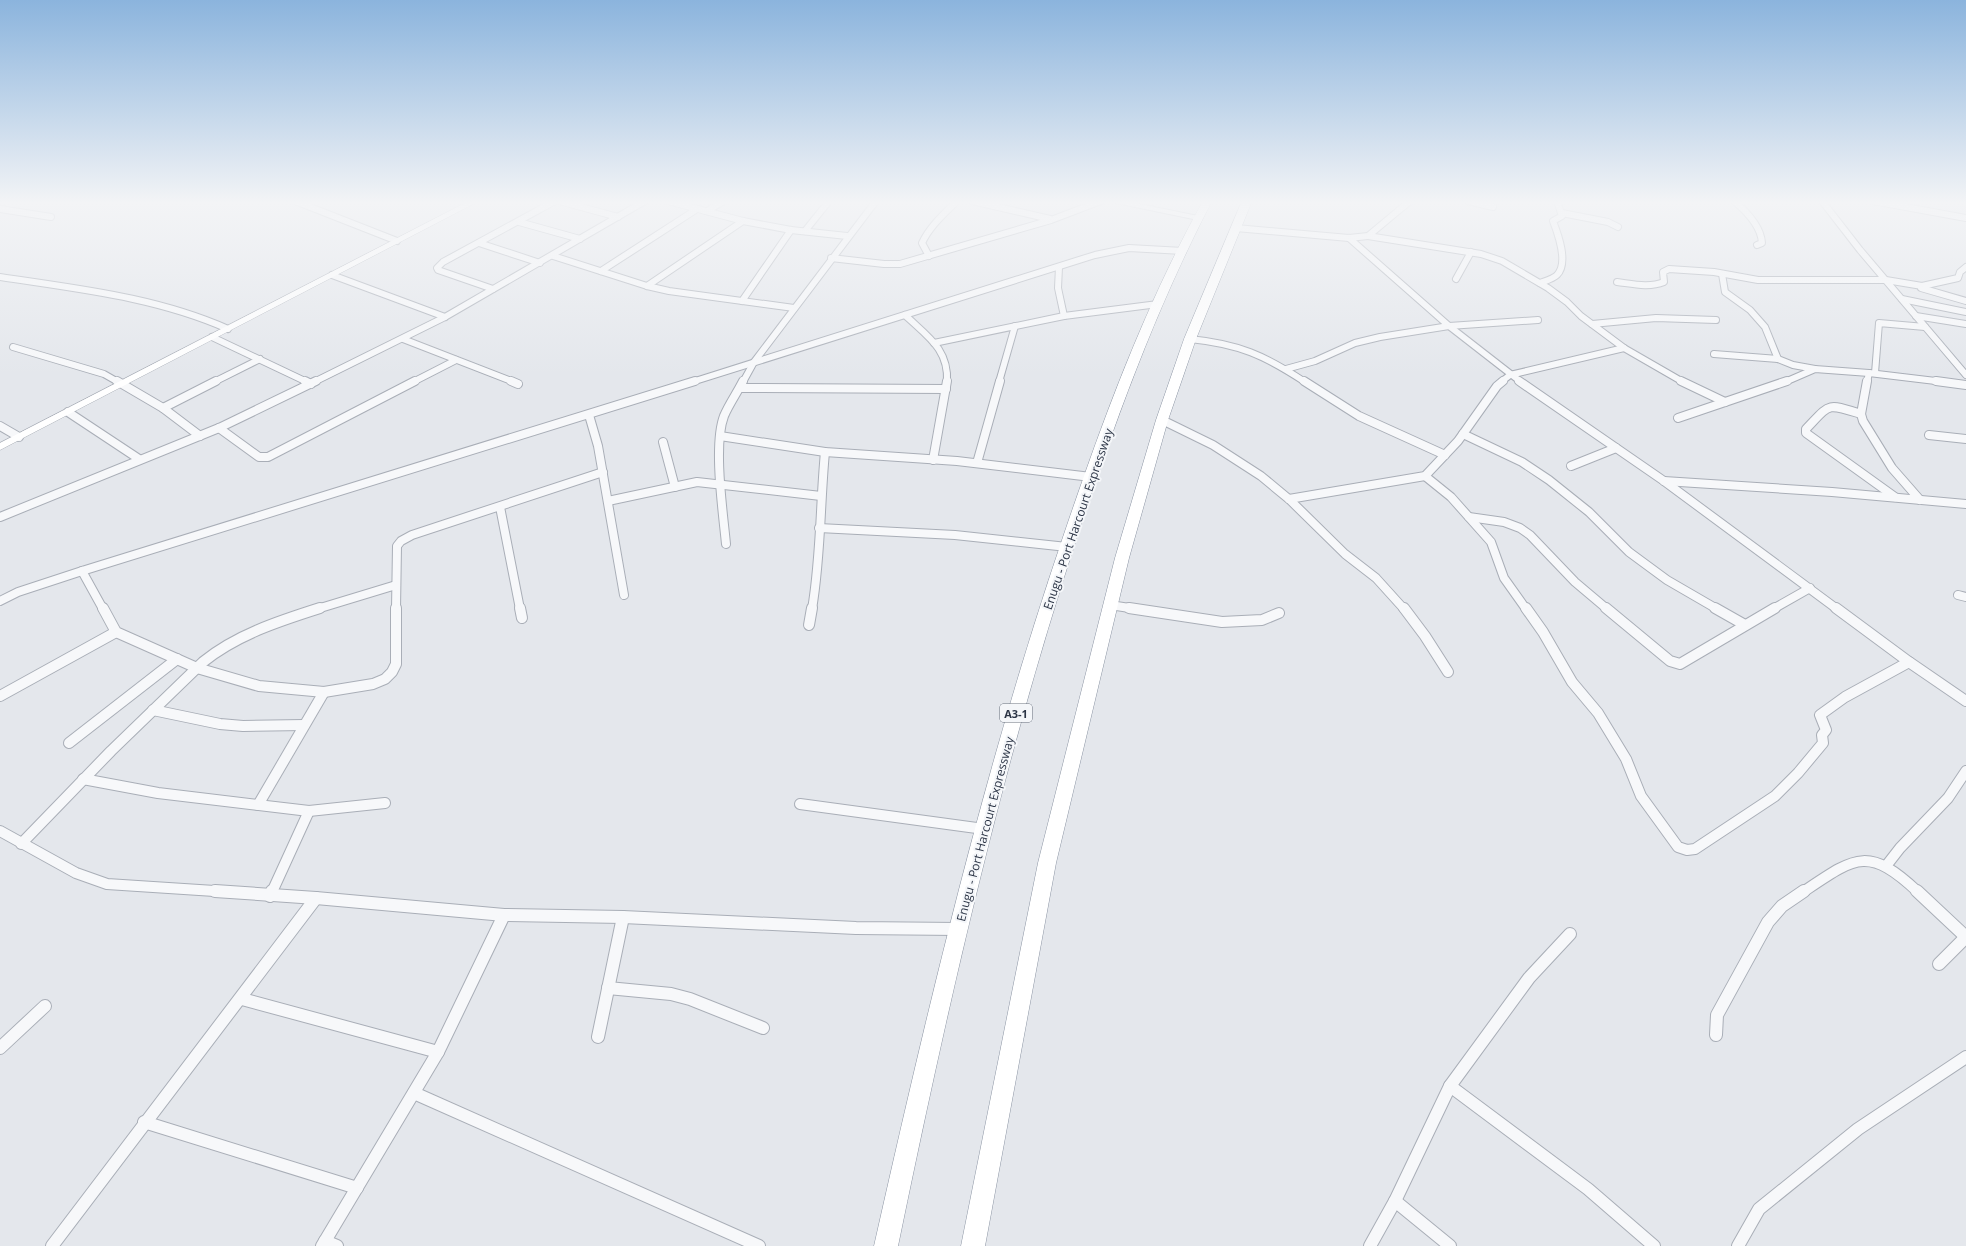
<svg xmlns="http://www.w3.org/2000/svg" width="1966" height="1246" font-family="'Open Sans',sans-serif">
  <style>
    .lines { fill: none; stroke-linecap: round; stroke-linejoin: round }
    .minor-far3-casing { stroke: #a9aeb7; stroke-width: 8 }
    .minor-far2-casing { stroke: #a9aeb7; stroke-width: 10 }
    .minor-far1-casing { stroke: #a9aeb7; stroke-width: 12 }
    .minor-casing { stroke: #a9aeb7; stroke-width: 14 }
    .tertiary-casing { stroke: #a9aeb7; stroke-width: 2 }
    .secondary-casing { stroke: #a9aeb7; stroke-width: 1 }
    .trunk-casing { stroke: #8b94a3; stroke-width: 1 }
    .minor-far3 { stroke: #f7f8fa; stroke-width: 6 }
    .minor-far2 { stroke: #f7f8fa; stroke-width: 8 }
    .minor-far1 { stroke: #f7f8fa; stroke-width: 10 }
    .minor { stroke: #f7f8fa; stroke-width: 12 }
    .tertiary { fill: #f7f8fa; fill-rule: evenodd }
    .secondary { fill: #fff; fill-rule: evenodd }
    .trunk { fill: #fff; fill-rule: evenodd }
    .labels { text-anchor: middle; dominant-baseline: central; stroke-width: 4; stroke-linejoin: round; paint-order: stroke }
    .shield { fill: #f4f6f9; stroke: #676e7b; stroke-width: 1 }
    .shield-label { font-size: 11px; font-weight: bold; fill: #2b3445 }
    .street-label { font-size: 12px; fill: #2b3445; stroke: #f4f6f9 }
  </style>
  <rect width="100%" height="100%" fill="#e4e7ec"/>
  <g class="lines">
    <g class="minor-far3-casing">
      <g id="minor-far3">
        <path d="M295,201l102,40"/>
        <path d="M559,201l59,16"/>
        <path d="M668,201l75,20 48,9 56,6"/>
        <path d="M972,201l78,18"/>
        <path d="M1468,201l25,6"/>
        <path d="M1734,201c12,10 27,25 28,42l-5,2"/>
        <path d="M1822,201l38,49 106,125"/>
        <path d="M1873,201l93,17"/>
        <path d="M0,209l51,8"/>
        <path d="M707,211l17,-10"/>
        <path d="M1562,213l46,9 10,5"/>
        <path d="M519,222l61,17"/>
        <path d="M1236,228l113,10 19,-2 42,-35"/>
        <path d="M805,231l24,-30"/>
        <path d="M1368,236l113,18 21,7 46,27 19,14 14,14 43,32 59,34"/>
        <path d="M1349,238l100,88 72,56"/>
        <path d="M479,243l61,20"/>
        <path d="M553,256l94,30 22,5 125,17"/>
        <path d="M929,256l-7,-13c8,-17 22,-29 35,-42"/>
        <path d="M831,258l53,6h16l151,-44 50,-19"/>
        <path d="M1059,267l-1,21 6,28"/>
        <path d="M601,271l96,-62"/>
        <path d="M1722,274l3,18 25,18 15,17 13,32"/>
        <path d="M332,275l113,42"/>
        <path d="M0,277c78,12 156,20 228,52"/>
        <path d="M1456,279l15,-27"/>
        <path d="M1617,282c16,2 32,6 47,0l-1,-10 6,-3 45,3 44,8h128l36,6 36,-8 2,-6 6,-5"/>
        <path d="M1540,283c5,-2 13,-4 17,-8 12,-12 1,-41 -4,-54l9,-5 -5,-15"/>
        <path d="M647,286l96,-65"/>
        <path d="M1921,288l45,13"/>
        <path d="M493,289l-55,-19 -1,-2 6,-6 112,-61"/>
        <path d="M1902,299l64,13"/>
        <path d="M742,301l49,-71"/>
        <path d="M905,315c22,21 44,34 42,67"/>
        <path d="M1916,316l50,8"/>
        <path d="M1592,324l64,-6 60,2"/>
        <path d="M212,337l95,45"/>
        <path d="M403,339l111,43"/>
        <path d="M1190,339c49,5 74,16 115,43"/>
        <path d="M934,343l130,-27 94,-12"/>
        <path d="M13,347l91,27 14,8"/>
        <path d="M1714,354l64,5 15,6 22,4"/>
        <path d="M1286,369l29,-8 40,-18 25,-6 69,-11 89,-6"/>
        <path d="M1875,373l4,-50 46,4"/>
        <path d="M214,382l46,-23"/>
        <path d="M314,382l131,-65 200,-116"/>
        <path d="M413,382l43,-22"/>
        <path d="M692,382l403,-127 34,-7 54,3"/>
        <path d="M743,382l11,-20 122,-161"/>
        <path d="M999,382l16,-56"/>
        <path d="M1501,382l9,-7 114,-27"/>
        <path d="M1785,382l30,-13 54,4 75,9"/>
        <path d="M1867,382l2,-9"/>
      </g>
    </g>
    <g class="minor-far2-casing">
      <g id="minor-far2">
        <path d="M117,381l46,27 37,28"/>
        <path d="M305,381l6,3"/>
        <path d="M511,381l7,3"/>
        <path d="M1304,381l55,35 86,39"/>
        <path d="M1519,381l145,100 173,128"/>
        <path d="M1681,381l44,21"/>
        <path d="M1867,381l-6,33 2,7 29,47 28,32"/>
        <path d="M1936,381l30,4"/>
        <path d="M740,388l206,1"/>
        <path d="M163,408l53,-27"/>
        <path d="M68,412l71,47"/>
        <path d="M1861,414c-35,-11 -30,-11 -55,15v4l89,64"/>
        <path d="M589,415l9,31 26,149"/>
        <path d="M1678,418l109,-37"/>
        <path d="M1162,420l51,25 48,31 29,24 55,54 31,24 28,31"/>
        <path d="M0,426l19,11"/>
        <path d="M219,428l40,29h9l147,-76"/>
        <path d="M1463,434l59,28 27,18 40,32 40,40 38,28 50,29"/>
        <path d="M1929,435l37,4"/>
        <path d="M720,436l105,16 132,9 134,16"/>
        <path d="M663,442l12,45"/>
        <path d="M933,460l14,-79"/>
        <path d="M977,463l23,-82"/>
        <path d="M1571,466l45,-18"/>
        <path d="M1425,476l26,21 40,45 13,36 22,31"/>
        <path d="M1664,481l168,11 134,12"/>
        <path d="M1289,499l136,-23 33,-35 39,-55 6,-5"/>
        <path d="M608,501l89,-19 124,14"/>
        <path d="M500,507l20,102"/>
        <path d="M0,517l219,-89 97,-47"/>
        <path d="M1469,517l35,5 16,6 10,7 45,47 32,27"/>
        <path d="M819,528l136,7 112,12"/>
        <path d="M726,544c-3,-32 -13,-99 -2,-128 5,-12 13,-23 19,-35"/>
        <path d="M82,571l21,38"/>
        <path d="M1958,595l8,2"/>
        <path d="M0,601l18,-9 64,-21 613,-190"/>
        <path d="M1110,605l26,4"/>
        <path d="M317,609l79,-24"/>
        <path d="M396,609l1,-63 4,-5 11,-6 191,-63"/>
        <path d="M812,609c9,-52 8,-105 13,-157"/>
        <path d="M1773,609l37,-21"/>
      </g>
    </g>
    <g class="minor-far1-casing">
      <g id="minor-far1">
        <path d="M103,608l13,24 81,36 62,18 65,6 49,-8 12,-5 7,-7 4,-8v-56"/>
        <path d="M520,608l2,10"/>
        <path d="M1129,608l93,14 40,-2 17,-7"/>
        <path d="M1404,608l21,28 23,36"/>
        <path d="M1526,608l17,24 29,50 26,31 28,46 15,37 37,51 9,3 8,-1 80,-53 23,-23 25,-30 -1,-8 4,-5 -6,-15 25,-18 64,-35"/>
        <path d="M1606,608l64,53 10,3 95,-56"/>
        <path d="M1715,608l30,17"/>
        <path d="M1836,608l73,54 57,39"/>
        <path d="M809,625l3,-17"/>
        <path d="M0,696l116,-64"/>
        <path d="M153,710l67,14 23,2 61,-1"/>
        <path d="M69,743l108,-84"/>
        <path d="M83,779l75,14 151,18 76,-8"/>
        <path d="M800,804l184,25"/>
        <path d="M258,805l66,-113"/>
        <path d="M0,831l76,42 31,11 123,8"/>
        <path d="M21,844l90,-93 92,-89c33,-27 76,-41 117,-54"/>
        <path d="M1886,866l14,-18 48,-50 18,-27"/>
        <path d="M272,892l37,-81"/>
        <path d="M1803,892c52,-35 65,-47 115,0"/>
      </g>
    </g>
    <g class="minor-casing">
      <g id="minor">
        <path d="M215,891l101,7 188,17 119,2 233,11 102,1"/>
        <path d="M1917,891l49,46"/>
        <path d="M270,896l2,-5"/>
        <path d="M1939,964l27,-27"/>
        <path d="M608,988l63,6 19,5 73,29"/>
        <path d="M242,999l196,53"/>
        <path d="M1716,1035l1,-20 51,-93 14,-16 22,-15"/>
        <path d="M598,1037l25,-120"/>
        <path d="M0,1048l45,-42"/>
        <path d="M1450,1086l138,103 66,57"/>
        <path d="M414,1093l345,153"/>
        <path d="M144,1122l213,66"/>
        <path d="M1395,1201l55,45"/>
        <path d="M325,1241l12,5"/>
        <path d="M52,1246l264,-348"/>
        <path d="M322,1246l116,-194 66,-137"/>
        <path d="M1370,1246l25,-45 55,-115 79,-108 41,-44"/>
        <path d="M1738,1246l21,-37 99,-80 108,-72"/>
      </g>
    </g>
    <g class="tertiary-casing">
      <path id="tertiary" d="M1112,201h13l73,15 4,2 -4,2 -82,-17z"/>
    </g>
    <g class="secondary-casing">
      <path id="secondary" d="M469,201h10l-479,249v-7z"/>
    </g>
    <g class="trunk-casing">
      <g id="trunk">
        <path d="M1203,201h9c-57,109 -99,225 -137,342 -75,230 -128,466 -177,703h-24c54,-239 110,-477 189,-709 39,-115 81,-230 140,-336z"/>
        <path d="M1242,201h10l-56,138 -28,81 -39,138 -73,305 -71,383h-24l77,-383 77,-305 41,-138 28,-81z"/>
      </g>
    </g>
    <use href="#minor-far3" class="minor-far3"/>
    <use href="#minor-far2" class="minor-far2"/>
    <use href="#minor-far1" class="minor-far1"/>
    <use href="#minor" class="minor"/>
    <use href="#tertiary" class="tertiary"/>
    <use href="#secondary" class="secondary"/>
    <use href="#trunk" class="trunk"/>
  </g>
  <linearGradient id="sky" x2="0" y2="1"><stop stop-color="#8bb4dd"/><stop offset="0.54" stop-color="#f3f4f6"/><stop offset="1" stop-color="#f3f4f6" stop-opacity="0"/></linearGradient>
  <rect width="1966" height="375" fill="url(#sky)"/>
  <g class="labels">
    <rect class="shield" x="1000" y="704" width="32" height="18" rx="3"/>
    <g class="shield-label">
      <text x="1016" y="713">A3-1</text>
    </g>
    <g class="street-label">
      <text transform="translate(1078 519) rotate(-71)">Enugu - Port Harcourt Expressway</text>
      <text transform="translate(985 829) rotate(-75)">Enugu - Port Harcourt Expressway</text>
    </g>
  </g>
</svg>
